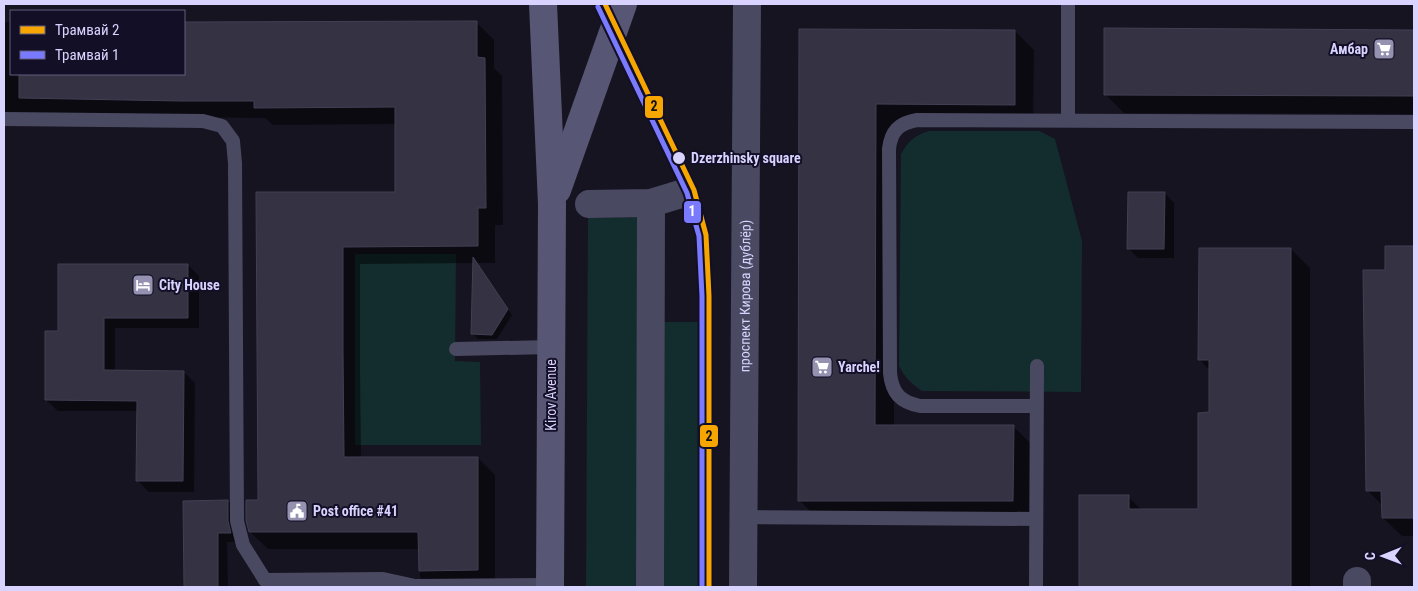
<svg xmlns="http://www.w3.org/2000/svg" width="1418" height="591" font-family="'Roboto Condensed',sans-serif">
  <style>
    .green { fill: #132c2d }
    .shadow { fill: #0007 }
    .building { fill: #343243; stroke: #433f54 }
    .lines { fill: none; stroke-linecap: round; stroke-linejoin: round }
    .lane { stroke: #4a4962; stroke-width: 14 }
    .street { stroke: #4a4962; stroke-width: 28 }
    .secondary { stroke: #575674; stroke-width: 28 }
    .tram-1-casing { stroke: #130f26; stroke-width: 9 }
    .tram-2-casing { stroke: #130f26; stroke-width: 9 }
    .tram-1 { stroke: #f7a600; stroke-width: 5 }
    .tram-2 { stroke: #7a7aff; stroke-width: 5 }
    .stop-dot { fill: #d9d4ff; stroke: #130f26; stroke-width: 2 }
    .labels { text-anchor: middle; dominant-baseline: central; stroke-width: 4; stroke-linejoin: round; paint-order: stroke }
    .poi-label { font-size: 14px; font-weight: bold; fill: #d9d4ff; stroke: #130f26; text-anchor: start }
    .stop-label { font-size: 14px; font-weight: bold; fill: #d9d4ff; stroke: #130f26; text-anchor: start }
    .street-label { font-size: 14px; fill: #d9d4ff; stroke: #130f26 }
    .line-badge { stroke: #130f26; stroke-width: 2 }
    .badge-label { font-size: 14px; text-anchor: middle; font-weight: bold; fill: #fff }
    .pale-badge-label { font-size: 14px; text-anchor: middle; font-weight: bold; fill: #111 }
  </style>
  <rect width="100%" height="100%" fill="#161421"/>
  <g class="green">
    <path d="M929,131h110l16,8 27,102 -1,151 -159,-1c-10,-7 -17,-13 -23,-25l2,-212c8,-14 13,-18 28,-23z"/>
    <path d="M652,217l-1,105h50l-2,265h-113l2,-369z"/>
    <path d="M355,254h101l-1,107 25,1 1,83h-126z"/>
  </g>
  <g class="shadow">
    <path d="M4,22h7v52h173v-51l292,-1 18,18v28l8,8 1,149h-8v38h-18l35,52 -15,24h-19l-5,-5 1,-71 -114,1v106l1,88h117l17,17v112h-65l-10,-10v-28h-152l-18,-17 9,-31 -1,-307 139,-1 -1,-69 -123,1 -8,-7 -261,-3z"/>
    <path d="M1105,30l309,1v83l-290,-1 -19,-19z"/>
    <path d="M801,31h214l19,19 -1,73 -139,-1v304h119l19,19v74h-214l-19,-19z"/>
    <path d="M1165,193l9,10v55h-36l-10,-10z"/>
    <path d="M1386,247h28v289h-12l-19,-18v-12l-16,-16 20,-219z"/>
    <path d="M1291,249l19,19v319h-229v-90h47l14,13h57l12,-96 -1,-43 -10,-11z"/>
    <path d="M188,265l11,11v52h-84v44h69l11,11 -1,109h-45l-12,-12 1,-69h-80l-12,-11 13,-68z"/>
    <path d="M228,501l9,10 3,31h-13l1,45h-43l-1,-85z"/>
  </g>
  <g class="building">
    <path d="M477,21v36l8,1 1,150h-8v38l-135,1v105l1,105h134v113l-59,1 -1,-39h-169l-3,-12v-20h12l-2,-308h139v-85l-141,1v-7h-73l-162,-3v-24h165v-52z"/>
    <path d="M1104,28l310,2v66l-310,-1z"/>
    <path d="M799,29l216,1v75l-139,-1 -1,321h139l-1,76h-215z"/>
    <path d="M1128,192h37l-1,57h-37z"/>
    <path d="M1385,246h29v272h-32l-1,-27h-15l-3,-221h22z"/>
    <path d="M1199,248h92v339h-212v-92h50v14h69v-96l11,-1v-52h-11z"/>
    <path d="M473,257l35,52 -16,26 -21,-1z"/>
    <path d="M58,264h130v54h-84v52l80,1 -1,110h-47l1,-80 -92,-1v-69h13z"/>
    <path d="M228,500v21l3,12h-13v54h-34l-1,-86z"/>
  </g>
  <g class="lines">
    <g class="lane">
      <path d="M1068,4v116"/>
      <path d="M4,119l199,2 19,5 11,15 2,22 2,358 6,24 22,35"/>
      <path d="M456,349l95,-2"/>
      <path d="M1036,406h-116c-20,-4 -28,-13 -30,-33l-1,-224c2,-18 10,-26 28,-29l497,2"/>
      <path d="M743,517l293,2"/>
      <path d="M265,580l118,-1 32,7 135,-1"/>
      <path d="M1036,587l1,-221"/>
    </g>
    <g class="street">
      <path d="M589,204l62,-1 33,-10"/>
      <path d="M1357,581v6"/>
      <path d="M650,587l1,-384"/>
      <path id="s1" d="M743,587l4,-583"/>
    </g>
    <g class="secondary">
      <path d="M543,4l9,200 -2,383"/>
      <path d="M557,190l66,-186"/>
    </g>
    <g class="tram-1-casing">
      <path id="tram-1" d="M605,4l89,186 12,45 3,61v291"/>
    </g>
    <g class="tram-2-casing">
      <path id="tram-2" d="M598,7l89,186 12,43 3,60v291"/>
    </g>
    <use href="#tram-1" class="tram-1"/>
    <use href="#tram-2" class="tram-2"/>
  </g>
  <defs>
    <g id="supermarket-square" transform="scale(1.125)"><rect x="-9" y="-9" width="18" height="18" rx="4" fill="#9591b1" stroke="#130f26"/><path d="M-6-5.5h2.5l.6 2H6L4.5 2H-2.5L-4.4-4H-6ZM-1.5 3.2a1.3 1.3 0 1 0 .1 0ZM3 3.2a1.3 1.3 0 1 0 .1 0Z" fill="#fff"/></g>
    <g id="hotel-square" transform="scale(1.125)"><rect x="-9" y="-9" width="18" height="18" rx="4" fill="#9591b1" stroke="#130f26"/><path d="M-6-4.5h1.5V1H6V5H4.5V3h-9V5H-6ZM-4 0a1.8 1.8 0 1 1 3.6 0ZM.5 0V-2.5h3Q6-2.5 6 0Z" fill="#fff"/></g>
    <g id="civic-square" transform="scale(1.125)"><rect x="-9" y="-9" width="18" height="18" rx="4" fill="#9591b1" stroke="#130f26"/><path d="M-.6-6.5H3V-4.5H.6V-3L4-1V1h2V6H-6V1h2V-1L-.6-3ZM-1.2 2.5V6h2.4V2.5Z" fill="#fff"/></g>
  </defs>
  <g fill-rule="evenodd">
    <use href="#supermarket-square" x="1384" y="49"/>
    <use href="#hotel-square" x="143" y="285"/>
    <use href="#supermarket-square" x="822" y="367"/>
    <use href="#civic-square" x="297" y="511"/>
  </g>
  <circle class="stop-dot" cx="679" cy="158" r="7"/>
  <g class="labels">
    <g class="poi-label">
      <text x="1368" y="49" text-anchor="end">Амбар</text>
      <text x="159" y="285">City House</text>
      <text x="838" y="367">Yarche!</text>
      <text x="313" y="511">Post office #41</text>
    </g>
    <g class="stop-label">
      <text x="691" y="158">Dzerzhinsky square</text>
    </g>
    <g class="street-label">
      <text stroke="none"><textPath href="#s1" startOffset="291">проспект Кирова (дублёр)</textPath></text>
      <text transform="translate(551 395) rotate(-90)">Kirov Avenue</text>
    </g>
  </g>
  <g class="line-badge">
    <rect x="644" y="95" width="20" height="24" rx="5" fill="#f7a600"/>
    <rect x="683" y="200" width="19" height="24" rx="5" fill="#7a7aff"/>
    <rect x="699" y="424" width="20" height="24" rx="5" fill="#f7a600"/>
  </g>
  <g class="badge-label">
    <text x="692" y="216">1</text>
  </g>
  <g class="pale-badge-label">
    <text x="654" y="111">2</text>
    <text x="709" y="441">2</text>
  </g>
  <rect width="1418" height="591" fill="none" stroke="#d9d4ff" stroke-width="10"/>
  <rect x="10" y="10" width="175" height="65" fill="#130f26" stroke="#625e7d"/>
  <rect x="20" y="26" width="25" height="8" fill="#f7a600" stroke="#625e7d"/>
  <text x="55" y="35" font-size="15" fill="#d9d4ff">Трамвай 2</text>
  <rect x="20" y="51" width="25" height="8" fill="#7a7aff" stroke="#625e7d"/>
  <text x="55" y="60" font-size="15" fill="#d9d4ff">Трамвай 1</text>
  <g transform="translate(1383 556) rotate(269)" stroke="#130f26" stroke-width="4" paint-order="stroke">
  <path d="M0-4L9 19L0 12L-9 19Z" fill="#d9d4ff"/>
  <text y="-8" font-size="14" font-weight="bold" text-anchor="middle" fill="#d9d4ff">С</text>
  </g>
</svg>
